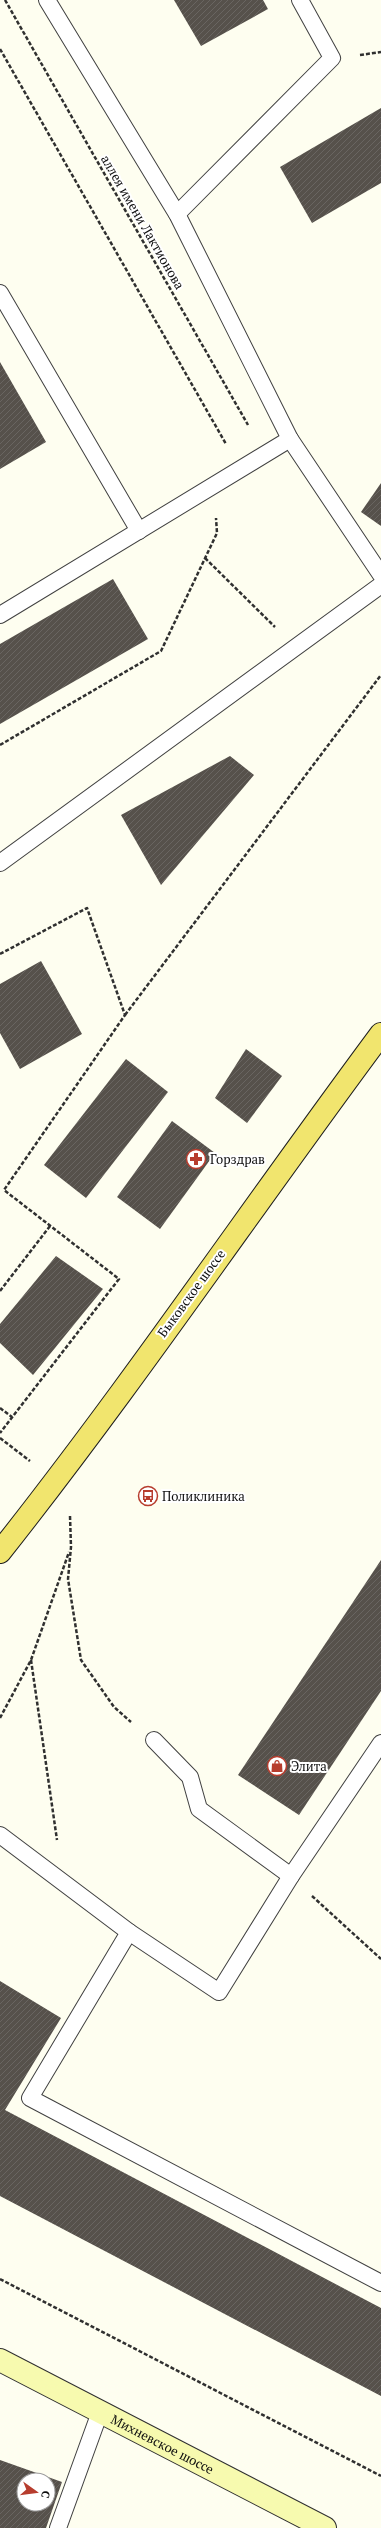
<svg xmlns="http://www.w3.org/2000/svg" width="381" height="2528" font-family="'PT Serif',serif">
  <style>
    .building { fill: url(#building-hatch); fill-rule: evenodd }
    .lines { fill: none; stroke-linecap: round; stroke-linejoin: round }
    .lane-casing { stroke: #414141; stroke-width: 18 }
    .secondary-casing { stroke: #303030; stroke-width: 24 }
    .primary-casing { stroke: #1f1f1f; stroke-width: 24 }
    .path { stroke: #303030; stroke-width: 2.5; stroke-dasharray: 4 2; stroke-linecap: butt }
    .lane { stroke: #fff; stroke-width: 16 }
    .secondary { stroke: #f7faaf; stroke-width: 22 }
    .primary { stroke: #f1e56e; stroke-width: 22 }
    .labels { text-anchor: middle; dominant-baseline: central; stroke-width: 4; stroke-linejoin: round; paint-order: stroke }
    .street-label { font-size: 13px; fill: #0e0e0e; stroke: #fff }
    .poi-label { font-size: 13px; fill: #0e0e0e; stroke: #fff; text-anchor: start }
  </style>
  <defs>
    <pattern id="building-hatch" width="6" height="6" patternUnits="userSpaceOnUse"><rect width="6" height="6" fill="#56514b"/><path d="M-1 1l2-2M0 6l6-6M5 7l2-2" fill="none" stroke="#696561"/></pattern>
  </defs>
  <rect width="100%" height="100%" fill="#fefef0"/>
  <g class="building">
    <path d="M174,0h89l5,9 -67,37z"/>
    <path d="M381,108v75l-69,40 -32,-56z"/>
    <path d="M0,362l46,80 -46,27z"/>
    <path d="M381,483v43l-20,-14z"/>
    <path d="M113,579l35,60 -148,85v-80z"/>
    <path d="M230,756l24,19 -93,110 -40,-70z"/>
    <path d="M41,961l41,73 -62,35 -20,-36v-49z"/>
    <path d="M246,1049l36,27 -35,47 -32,-25z"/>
    <path d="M126,1059l42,33 -82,106 -42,-33z"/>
    <path d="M172,1121l43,32 -55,76 -43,-32z"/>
    <path d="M56,1256l47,33 -70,86 -33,-32v-19z"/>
    <path d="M381,1560v131l-82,124 -61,-40z"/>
    <path d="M0,1981l61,37 -56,92 376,198v88l-381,-200z"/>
    <path d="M0,2460l62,22 -16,46h-46zM24,2480h24v24h-24z"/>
  </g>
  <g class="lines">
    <g class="lane-casing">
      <g id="lane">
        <path d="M47,0l130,214 113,225 91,136"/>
        <path d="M177,214l155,-156 -32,-58"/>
        <path d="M0,293l139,238"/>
        <path d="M0,615l290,-176"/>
        <path d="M0,863l381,-278"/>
        <path d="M154,1740l36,37 9,32 92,67"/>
        <path d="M0,1835l129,97 -99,166 351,185"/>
        <path d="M129,1932l90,60 72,-116 90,-133"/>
        <path d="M58,2528l42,-116"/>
      </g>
    </g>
    <g class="secondary-casing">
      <g id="secondary">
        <path id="s1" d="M0,2360l325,168"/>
      </g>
    </g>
    <g class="primary-casing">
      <path id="primary" d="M0,1552c133,-168 253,-346 381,-518"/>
    </g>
    <g class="path">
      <path d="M5,0l243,425"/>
      <path d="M0,49l226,395"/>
      <path d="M360,55l21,-3"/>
      <path d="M205,558l70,69"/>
      <path d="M0,745l161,-94 56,-118 -1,-15"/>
      <path d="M0,954l87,-46 38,107 -121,175 115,89 -119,154"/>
      <path d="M125,1015l256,-340"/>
      <path d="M0,1291l50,-65"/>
      <path d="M0,1408l12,9"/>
      <path d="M0,1438l30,23"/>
      <path d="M70,1516l1,31 -3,32 13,81 33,47 17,15"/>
      <path d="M31,1660l26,180"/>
      <path d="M0,1718l31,-58 38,-108"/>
      <path d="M312,1896l69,63"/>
      <path d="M0,2279l381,197"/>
    </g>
    <use href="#lane" class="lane"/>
    <use href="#secondary" class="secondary"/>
    <use href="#primary" class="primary"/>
  </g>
  <defs>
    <g id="pharmacy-ring" transform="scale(1)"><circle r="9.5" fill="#fff" stroke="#b73d2e" stroke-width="1.5"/><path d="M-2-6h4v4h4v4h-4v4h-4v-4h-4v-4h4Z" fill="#b73d2e"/></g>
    <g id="bus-ring" transform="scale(1)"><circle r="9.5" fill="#fff" stroke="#b73d2e" stroke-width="1.5"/><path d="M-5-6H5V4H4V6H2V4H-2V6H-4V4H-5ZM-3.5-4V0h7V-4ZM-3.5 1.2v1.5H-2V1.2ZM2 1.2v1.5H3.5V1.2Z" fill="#b73d2e"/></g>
    <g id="shop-ring" transform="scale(1)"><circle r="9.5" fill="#fff" stroke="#b73d2e" stroke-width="1.5"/><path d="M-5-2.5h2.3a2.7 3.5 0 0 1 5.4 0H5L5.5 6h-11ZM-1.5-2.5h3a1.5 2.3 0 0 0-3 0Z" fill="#b73d2e"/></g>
  </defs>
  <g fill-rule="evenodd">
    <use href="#pharmacy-ring" x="196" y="1159"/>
    <use href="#bus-ring" x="148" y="1496"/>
    <use href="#shop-ring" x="277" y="1766"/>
  </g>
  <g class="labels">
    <g class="street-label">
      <text transform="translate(143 222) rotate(60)">аллея имени Лактионова</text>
      <text transform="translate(191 1293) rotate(-54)">Быковское шоссе</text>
      <text stroke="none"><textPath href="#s1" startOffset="183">Михневское шоссе</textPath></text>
    </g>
    <g class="poi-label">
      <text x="210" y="1159">Горздрав</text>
      <text x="162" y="1496">Поликлиника</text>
      <text x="291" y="1766">Элита</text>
    </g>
  </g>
  <g transform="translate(36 2492) rotate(104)"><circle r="19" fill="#ffffff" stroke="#9f9f9f"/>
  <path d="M0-3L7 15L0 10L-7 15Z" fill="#b73d2e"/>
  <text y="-6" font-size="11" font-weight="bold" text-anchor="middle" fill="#0e0e0e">С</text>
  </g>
</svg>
